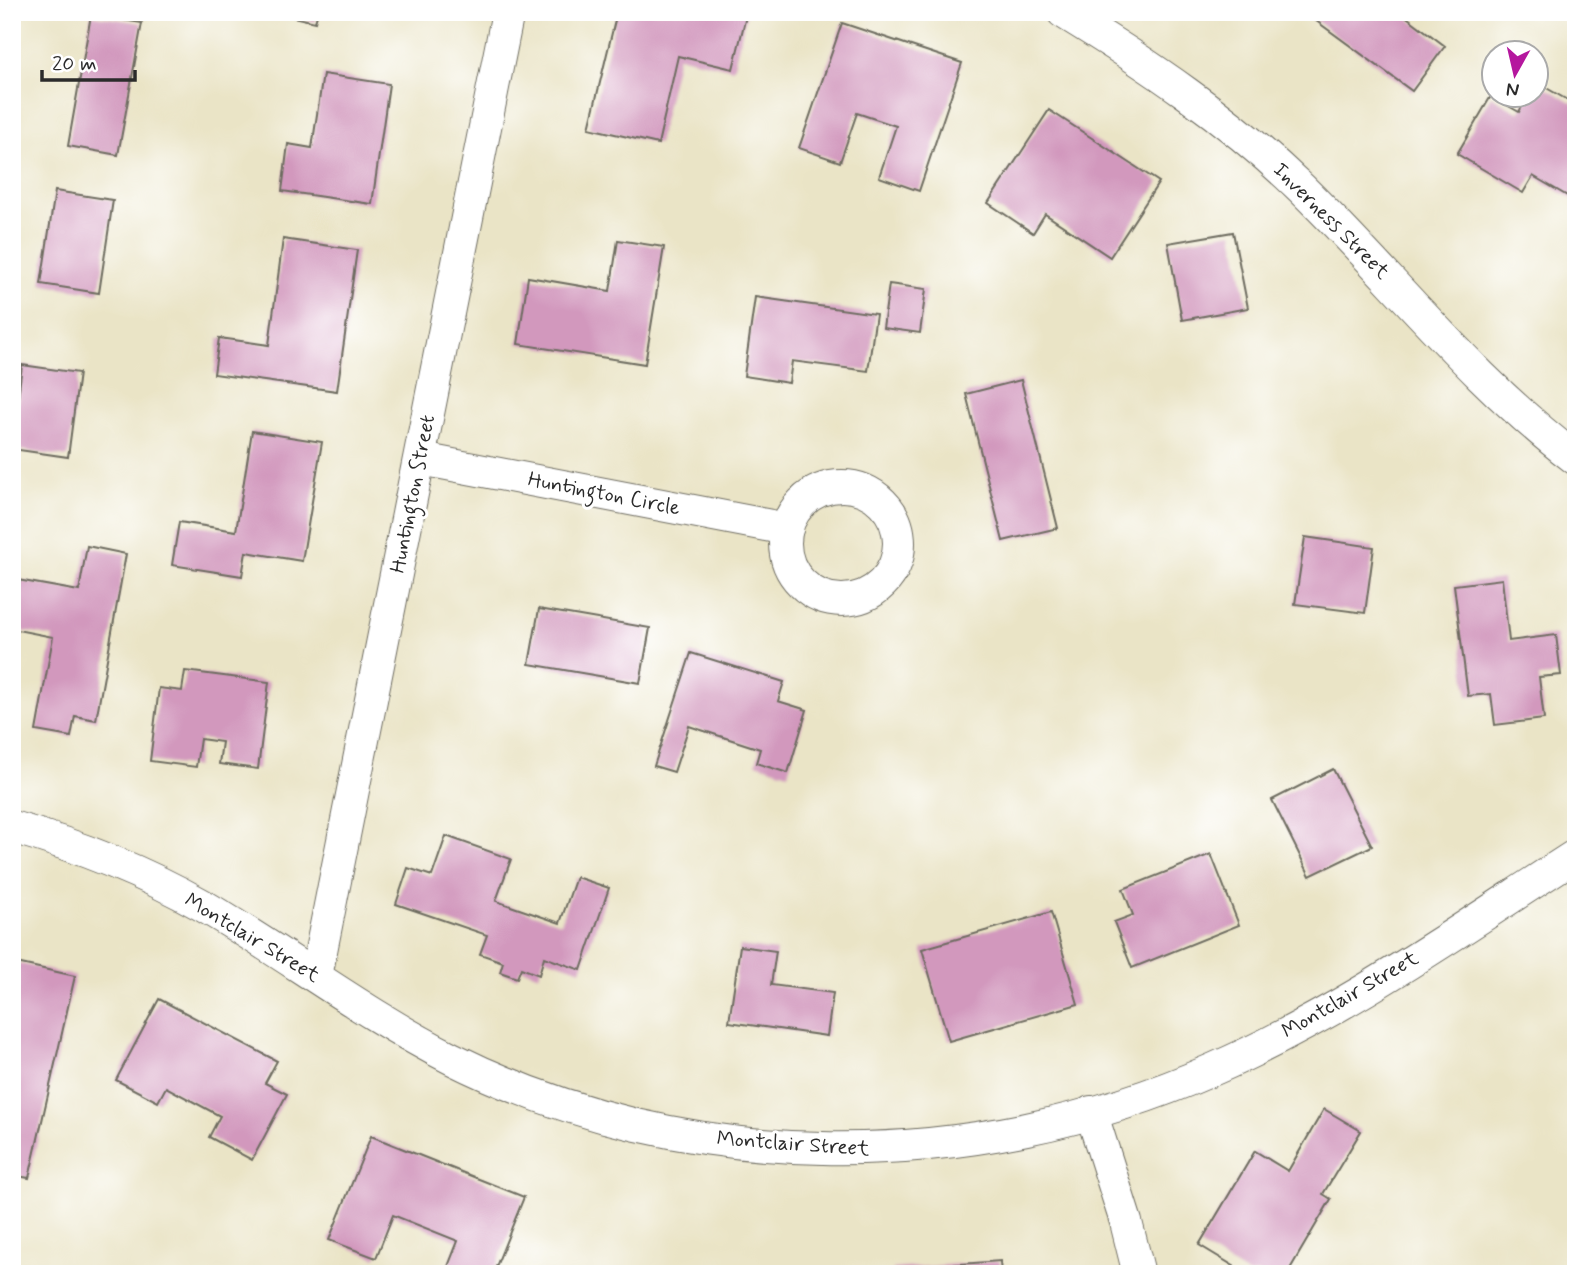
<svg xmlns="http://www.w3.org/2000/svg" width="1588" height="1286" font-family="Mynerve,sans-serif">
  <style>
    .building { fill: #d298bd }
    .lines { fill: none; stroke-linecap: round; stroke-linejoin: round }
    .minor-casing { stroke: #6e6c61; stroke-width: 34 }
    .minor { stroke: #fff; stroke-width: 32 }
    .labels { text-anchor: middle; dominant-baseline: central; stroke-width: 6; stroke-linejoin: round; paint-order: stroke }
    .street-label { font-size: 21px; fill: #2b2b2b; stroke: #fff }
  </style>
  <rect width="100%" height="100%" fill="#fff"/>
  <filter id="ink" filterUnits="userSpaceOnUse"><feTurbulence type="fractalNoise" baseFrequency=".0143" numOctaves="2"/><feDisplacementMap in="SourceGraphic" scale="14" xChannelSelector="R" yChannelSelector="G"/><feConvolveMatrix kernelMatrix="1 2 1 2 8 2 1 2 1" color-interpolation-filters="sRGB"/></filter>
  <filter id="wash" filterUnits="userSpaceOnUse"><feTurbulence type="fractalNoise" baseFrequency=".00686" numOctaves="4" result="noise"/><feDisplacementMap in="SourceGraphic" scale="28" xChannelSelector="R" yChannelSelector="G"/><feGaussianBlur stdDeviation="1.57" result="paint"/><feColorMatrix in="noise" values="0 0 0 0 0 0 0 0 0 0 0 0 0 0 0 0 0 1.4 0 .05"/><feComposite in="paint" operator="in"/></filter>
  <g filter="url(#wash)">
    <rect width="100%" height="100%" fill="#eae4c6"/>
    <g id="blocks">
      <g class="building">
        <path d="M286,12h32l-3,10 -30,-7z"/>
        <path d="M617,12h130l-14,57 -55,-13 -20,88 -69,-16z"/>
        <path d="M1304,12h96l45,34 -33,45z"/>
        <path d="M91,15l51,8 -24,132 -50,-9z"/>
        <path d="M842,23l120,40 -43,128 -40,-14 17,-51 -39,-13 -17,49 -41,-14z"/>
        <path d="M323,74l66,10 -17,120 -90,-13 6,-47 24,4z"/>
        <path d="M1536,82l40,23v96l-43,-25 -10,17 -66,-39 34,-58 28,16 10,-18h7z"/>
        <path d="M1049,110l110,72 -49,75 -65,-43 -12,19 -45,-30z"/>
        <path d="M55,191l58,9 -14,93 -58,-9z"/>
        <path d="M1233,232l15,76 -66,12 -14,-77z"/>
        <path d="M283,239l74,11 -20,141 -123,-17 5,-36 50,7z"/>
        <path d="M618,240l46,7 -19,117 -127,-20 10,-67 82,14z"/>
        <path d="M889,284l37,5 -6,44 -37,-5z"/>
        <path d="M755,297l121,17 -8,57 -76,-10 -3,22 -45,-7z"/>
        <path d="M22,365l57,8 -11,84 -56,-8z"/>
        <path d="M1021,380l37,148 -55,13 -37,-147z"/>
        <path d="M252,431l70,11 -20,119 -56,-9 -4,24 -70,-11 7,-43 57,9z"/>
        <path d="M1305,537l69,10 -9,66 -70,-9z"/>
        <path d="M87,546l39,8 -30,166 -21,-4 -4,21 -35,-6 17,-94 -41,-8v-50l67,12z"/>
        <path d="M1502,579l7,62 47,-6 5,40 -22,2 5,42 -49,6 -4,-31 -23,2 -14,-111z"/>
        <path d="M539,609l111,19 -10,55 -111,-19z"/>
        <path d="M691,653l93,29 -6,19 29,9 -19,63 -32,-10 4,-14 -71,-23 -15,46 -20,-6z"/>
        <path d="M185,671l84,11 -11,87 -39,-5 3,-22 -22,-3 -4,28 -46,-6 9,-73 23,3z"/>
        <path d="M1333,769l39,77 -62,30 -38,-76z"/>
        <path d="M446,836l65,23 -15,42 64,22 16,-46 33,11 -28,82 -37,-13 -5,18 -18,-7 -4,10 -17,-6 3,-10 -23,-8 7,-19 -91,-31 12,-36 24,8z"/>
        <path d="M1211,854l28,71 -107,43 -18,-46 19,-7 -10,-26z"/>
        <path d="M1051,912l27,92 -129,37 -27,-92z"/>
        <path d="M740,946l36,5 -5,34 62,8 -6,43 -98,-14z"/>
        <path d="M12,962l63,14 -46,202 -17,-3z"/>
        <path d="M159,999l118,62 -12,22 22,11 -35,66 -43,-23 11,-21 -54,-29 -8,15 -42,-22z"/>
        <path d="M1324,1109l37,22 -38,63 8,5 -44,75h-40l-48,-29 56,-94 33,20z"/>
        <path d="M371,1136l153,61 -31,77h-48l13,-33 -65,-26 -17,43 -47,-18z"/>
        <path d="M1000,1261l1,13h-108v-5z"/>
      </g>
    </g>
  </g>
  <g filter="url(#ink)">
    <use href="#blocks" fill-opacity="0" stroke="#6e6c61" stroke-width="2"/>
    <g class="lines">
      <g class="minor-casing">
        <g id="minor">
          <path d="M1063,12c85,52 167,107 238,176 92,90 172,193 275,271"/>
          <path d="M421,459l366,70"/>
          <circle cx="842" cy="543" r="57"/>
          <path d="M12,827c66,19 130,44 190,78 84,49 162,109 249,153 238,119 521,118 763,11 128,-56 245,-139 362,-214"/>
          <path d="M316,976l192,-964"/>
          <path d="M1091,1112l35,110 13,52"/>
        </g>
      </g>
      <use href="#minor" class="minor"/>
    </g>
  </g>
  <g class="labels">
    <g class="street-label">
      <text transform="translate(1331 221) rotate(45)">Inverness Street</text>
      <text transform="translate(413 494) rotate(-79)">Huntington Street</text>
      <text transform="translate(604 494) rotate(11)">Huntington Circle</text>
      <text transform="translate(252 938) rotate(31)">Montclair Street</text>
      <text transform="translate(1350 995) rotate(-30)">Montclair Street</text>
      <text transform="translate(793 1144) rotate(4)">Montclair Street</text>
    </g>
  </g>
  <rect width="1588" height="1286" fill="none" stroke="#fff" stroke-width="42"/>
  <g transform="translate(1515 74) rotate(188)"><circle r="33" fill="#ffffff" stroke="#aaaaaa" stroke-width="2"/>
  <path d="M0-5L12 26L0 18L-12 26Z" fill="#b5179e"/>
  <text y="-10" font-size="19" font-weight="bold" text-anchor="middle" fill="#2b2b2b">N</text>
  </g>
  <path d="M42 70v10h93v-10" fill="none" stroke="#2b2b2b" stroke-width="3.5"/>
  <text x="52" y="70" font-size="21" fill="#2b2b2b" stroke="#ffffff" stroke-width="5" paint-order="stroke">20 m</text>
</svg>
